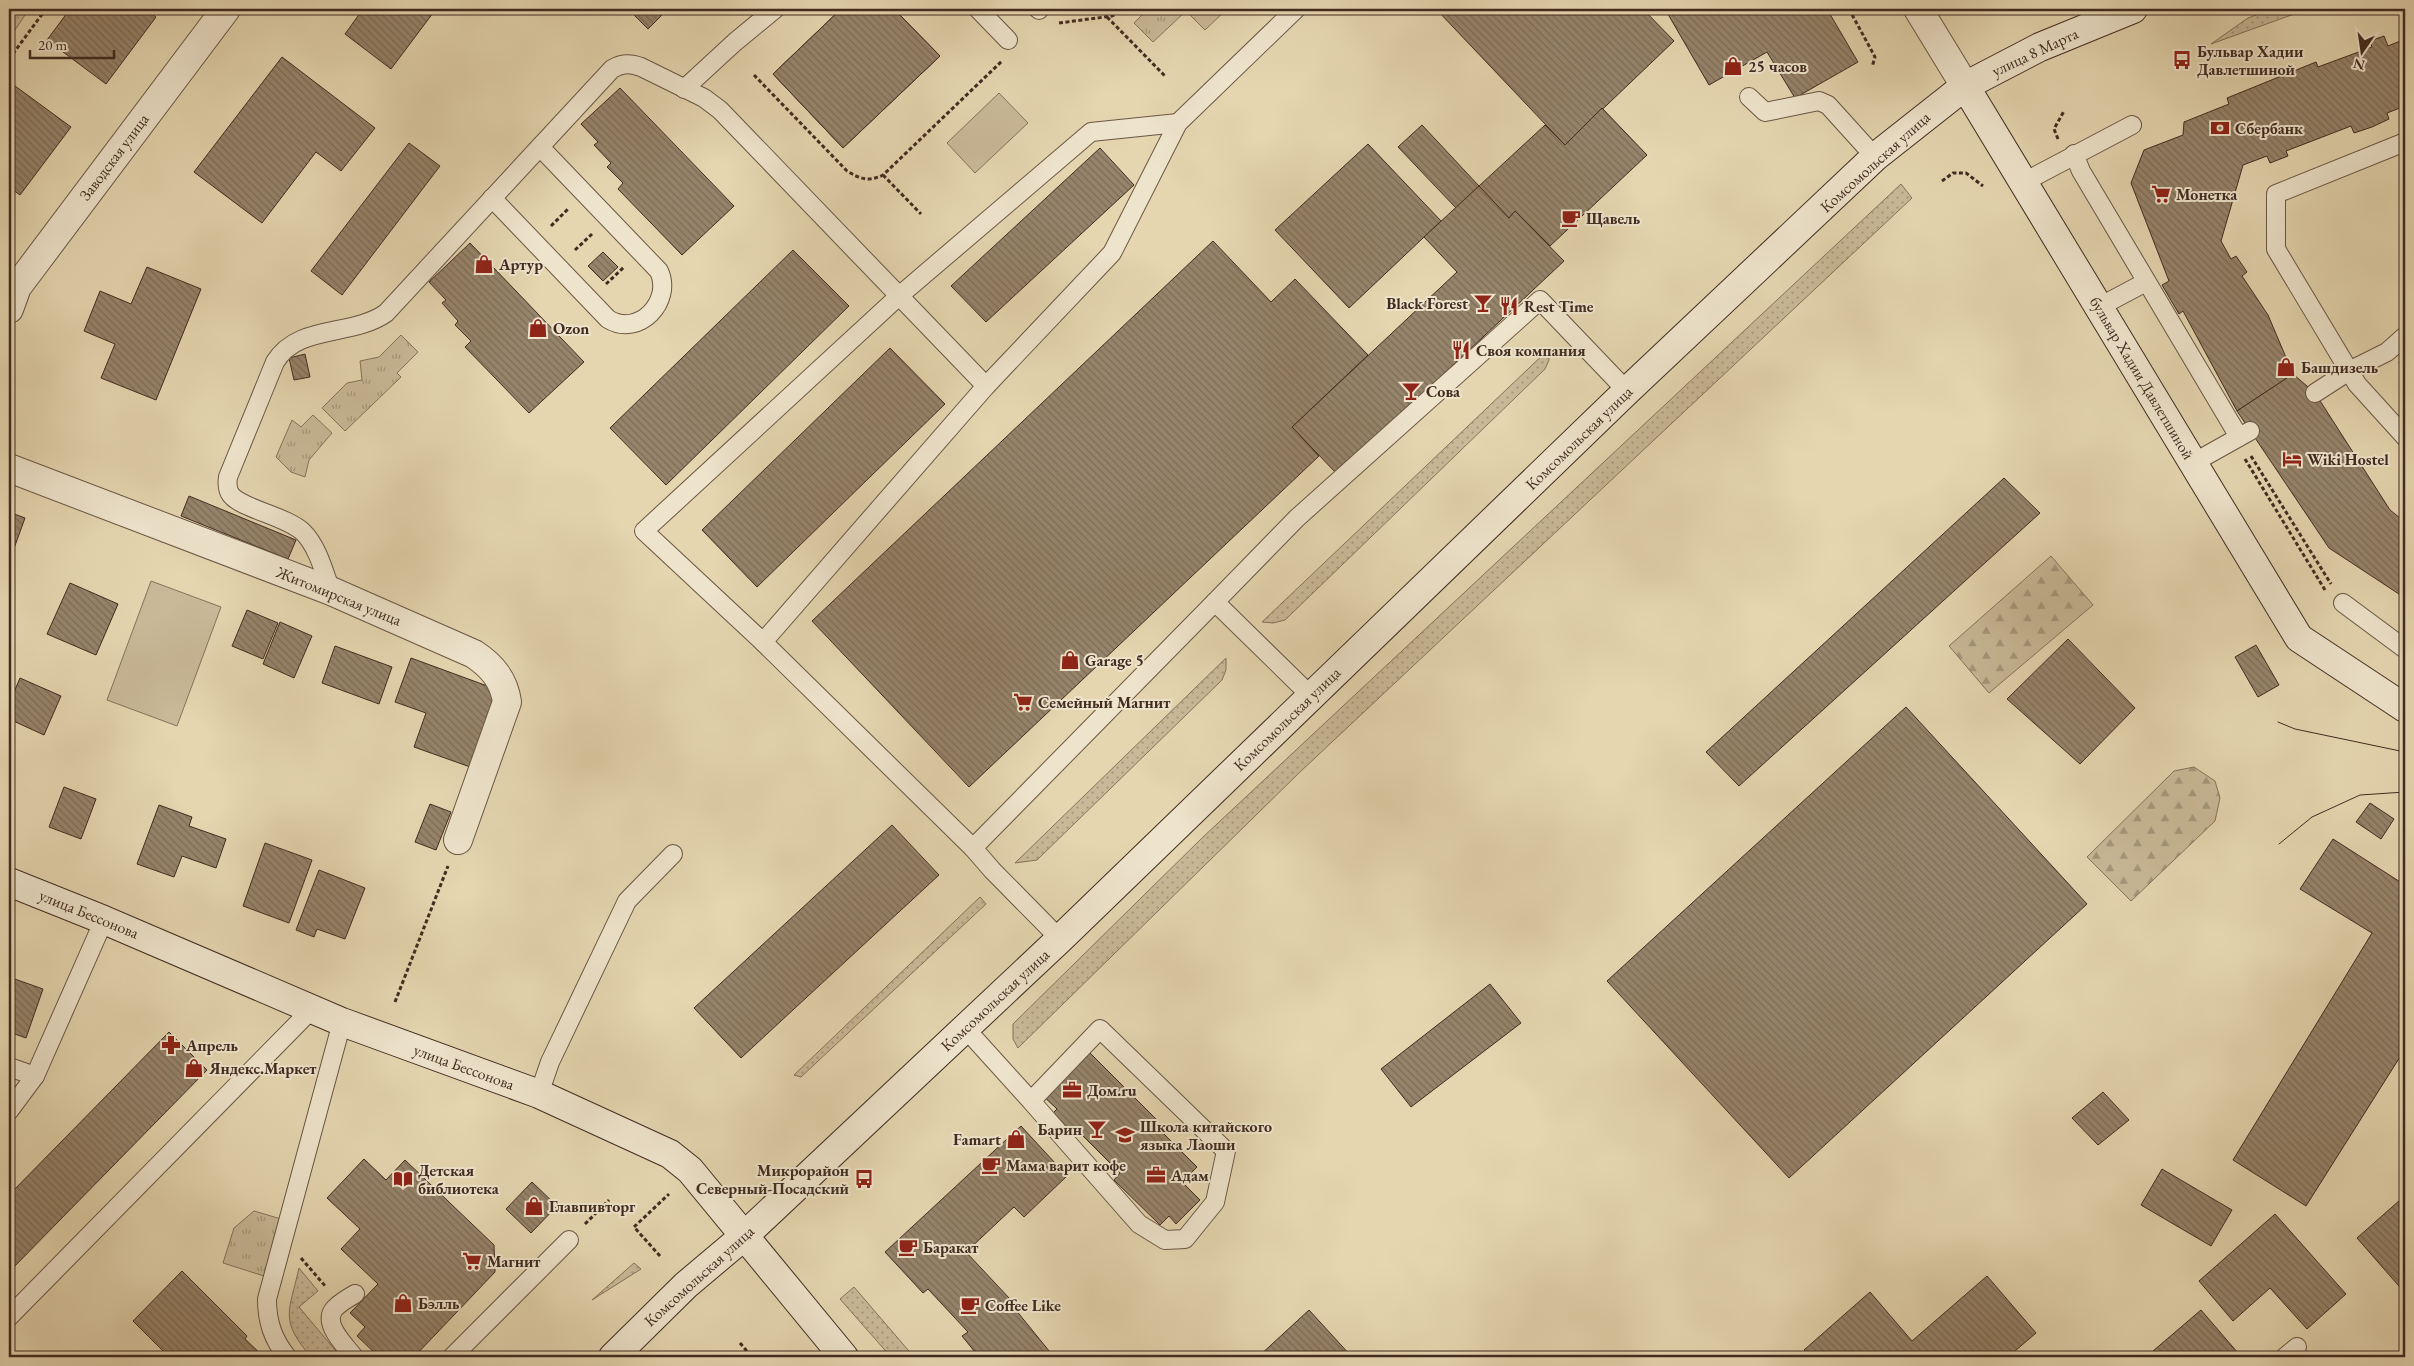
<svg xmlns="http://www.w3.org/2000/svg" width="2414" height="1366" font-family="'EB Garamond',serif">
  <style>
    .grass { fill: url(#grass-dots); stroke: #85725c }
    .forest { fill: url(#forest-firs); stroke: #85725c }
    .park { fill: url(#park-tufts); stroke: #85725c }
    .garden { fill: #c9b998; stroke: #85725c }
    .building { fill: url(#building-back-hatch); stroke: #412b21 }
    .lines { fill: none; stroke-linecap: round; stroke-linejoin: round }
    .lane-casing { stroke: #6a5645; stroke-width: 20 }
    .street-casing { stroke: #6a5645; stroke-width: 30 }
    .secondary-casing { stroke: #412b21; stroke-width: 30 }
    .path { stroke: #412b21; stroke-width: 3; stroke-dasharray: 4 2.5; stroke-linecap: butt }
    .lane { stroke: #eee4cc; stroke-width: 18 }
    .street { stroke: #eee4cc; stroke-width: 28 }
    .secondary { stroke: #eee4cc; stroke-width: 28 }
    .tram { stroke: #412b21; stroke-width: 1 }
    .labels { text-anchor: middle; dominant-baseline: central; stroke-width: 4; stroke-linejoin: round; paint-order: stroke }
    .poi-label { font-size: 16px; font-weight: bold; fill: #412b21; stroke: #eee4cc; text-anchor: start }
    .street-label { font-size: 16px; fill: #412b21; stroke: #eee4cc }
  </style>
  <defs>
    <pattern id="grass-dots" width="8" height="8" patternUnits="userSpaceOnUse" patternTransform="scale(1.25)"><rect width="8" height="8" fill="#c9b998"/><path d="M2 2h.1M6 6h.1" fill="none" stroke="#a5977c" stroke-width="1.8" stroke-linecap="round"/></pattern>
    <pattern id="forest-firs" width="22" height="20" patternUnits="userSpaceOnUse" patternTransform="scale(1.25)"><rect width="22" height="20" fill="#c9b998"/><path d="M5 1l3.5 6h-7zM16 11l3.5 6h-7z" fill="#a5977c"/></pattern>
    <pattern id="park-tufts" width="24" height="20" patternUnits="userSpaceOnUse" patternTransform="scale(1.25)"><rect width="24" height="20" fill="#c9b998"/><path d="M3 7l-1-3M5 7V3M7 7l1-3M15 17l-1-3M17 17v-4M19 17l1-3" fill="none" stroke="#a5977c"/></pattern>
    <pattern id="building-back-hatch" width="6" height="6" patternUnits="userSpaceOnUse" patternTransform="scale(1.25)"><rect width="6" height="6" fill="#96846b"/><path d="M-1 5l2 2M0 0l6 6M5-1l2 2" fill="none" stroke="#7c6c58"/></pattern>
  </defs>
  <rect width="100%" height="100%" fill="#e5d6b0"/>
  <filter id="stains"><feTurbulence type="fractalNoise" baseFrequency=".004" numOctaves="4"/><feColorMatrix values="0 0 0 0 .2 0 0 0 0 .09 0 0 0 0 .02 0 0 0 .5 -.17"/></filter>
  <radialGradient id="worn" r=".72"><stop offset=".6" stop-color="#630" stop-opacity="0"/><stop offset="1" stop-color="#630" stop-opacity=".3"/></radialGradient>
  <g class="grass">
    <path d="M9,9h20l-20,30z"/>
    <path d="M2271,9h37l-97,35 37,-26z"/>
    <path d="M1901,184l11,14 -612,574 -282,276 -5,-9v-15l189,-186z"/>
    <path d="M1549,349v11l-4,9 -260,251 -12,3 -11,-1z"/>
    <path d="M1226,658v12l-4,10 -185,180 -22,3z"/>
    <path d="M980,897l6,7 -185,173 -7,-2z"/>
    <path d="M634,1263l7,6 -49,31z"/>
    <path d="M299,1268l19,23 -19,16 42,50h-30c-32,-38 -22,-44 -12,-89z"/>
    <path d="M854,1287l60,70h-23l-51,-58z"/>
  </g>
  <g class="forest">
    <path d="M2051,556l42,49 -104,88 -40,-47z"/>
    <path d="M2194,767l21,14 5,17 -5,23 -84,80 -44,-44 87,-86z"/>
  </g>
  <g class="park">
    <path d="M1148,9h79l-22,21 -19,-19 -33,31 -19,-19z"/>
    <path d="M401,335l17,17 -21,21 4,4 -56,54 -23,-23 25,-25 15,-3 -2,-19 19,-4z"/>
    <path d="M313,415l19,18 -23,27 -4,17 -14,-5 -15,-15 16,-37 9,7z"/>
    <path d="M254,1211l27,8 -17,57 -41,-13 11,-35z"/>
  </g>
  <g class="garden">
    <path d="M999,93l29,30 -53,50 -28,-30z"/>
    <path d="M151,581l70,26 -44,119 -70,-26z"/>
  </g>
  <g class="building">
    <path d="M70,9h75l11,8 -50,67 -59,-44z"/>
    <path d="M363,9h73l-45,60 -46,-35z"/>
    <path d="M628,9h40l-20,20z"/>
    <path d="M841,9h53l46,47 -97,92 -70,-74z"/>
    <path d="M841,9h53l46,47 -97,92 -70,-74z"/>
    <path d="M1436,9h207l31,32 -109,104z"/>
    <path d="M1665,9h162l31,53 -63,36 -28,-46 -58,33z"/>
    <path d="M2384,36l4,10 17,-7v67l-18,7 2,6 -17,8 -18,6 -3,-7 -65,25 2,5 -18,7 -3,-7 -24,9 -22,76 10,18 5,-3 11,16 -5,4 26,39 25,59 -56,37 -54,-100 -4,3 -17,-29 7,-4 -38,-98 13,-33 39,-15 1,-13 45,-18 -2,-6 89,-36 2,5 54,-20 -2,-6z"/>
    <path d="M282,57l93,71 -34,43 -25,-19 -54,71 -68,-51z"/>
    <path d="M11,83l60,44 -51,68 -11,-8v-101z"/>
    <path d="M620,88l114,118 -52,49 -64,-66 5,-6 -16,-16 4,-4 -17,-18 4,-3 -17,-18z"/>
    <path d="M1602,108l45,47 -97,91 -35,-35 -6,7 -30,-32 66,-61 20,20z"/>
    <path d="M1422,125l57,61 -23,22 -58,-61z"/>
    <path d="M409,143l31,23 -98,129 -31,-24z"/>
    <path d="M1368,144l73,77 -92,87 -74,-78z"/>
    <path d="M1100,148l34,37 -148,137 -35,-36z"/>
    <path d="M1479,186l30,32 6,-7 49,50 -227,213 -45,-47 165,-155 -33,-35z"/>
    <path d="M1213,241l58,61 24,-23 73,76 -76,72 27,29 -350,331 -157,-166z"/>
    <path d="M470,243l114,119 -55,51 -64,-66 6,-6 -16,-16 3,-4 -16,-18 4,-3 -17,-18z"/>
    <path d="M793,250l56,56 -183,179 -56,-57z"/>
    <path d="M603,252l15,15 -15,14 -15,-15z"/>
    <path d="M147,267l54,22 -45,111 -55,-22 14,-34 -31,-13 16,-40 31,13z"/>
    <path d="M890,348l55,56 -188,183 -55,-57z"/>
    <path d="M305,354l5,23 -16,3 -5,-22z"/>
    <path d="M2405,361v17l-2,1 -4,-17z"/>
    <path d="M2293,374l22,19 75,117 15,12v76l-76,-50 -92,-137z"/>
    <path d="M2004,478l36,35 -301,273 -33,-34z"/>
    <path d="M189,496l107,44 -8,19 -107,-43z"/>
    <path d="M9,512l16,6 -13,36 -3,-1z"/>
    <path d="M70,583l48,21 -22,51 -49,-21z"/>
    <path d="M247,610l31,13 -15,36 -31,-13z"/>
    <path d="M280,622l32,14 -18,42 -31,-14z"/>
    <path d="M2068,639l67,69 -55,56 -73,-65z"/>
    <path d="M2256,645l23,40 -21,12 -23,-40z"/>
    <path d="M335,646l57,21 -13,37 -57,-21z"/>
    <path d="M411,658l90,33 -28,77 -59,-21 12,-34 -31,-11z"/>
    <path d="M20,678l41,18 -17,39 -35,-16v-15z"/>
    <path d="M1906,707l181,197 -298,274 -182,-197z"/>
    <path d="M64,787l32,12 -15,40 -32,-12z"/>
    <path d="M2370,803l24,16 -13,20 -25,-17z"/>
    <path d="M430,804l21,8 -15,38 -21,-8z"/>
    <path d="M159,805l33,12 -3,9 37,13 -10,29 -34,-12 -8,21 -37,-13z"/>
    <path d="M892,825l47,50 -198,183 -47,-50z"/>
    <path d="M2333,839l72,46v164l-99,157 -73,-46 139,-227 -72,-44z"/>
    <path d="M265,843l47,17 -23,63 -46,-17z"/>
    <path d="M319,870l46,18 -20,51 -28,-10 -3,8 -18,-7z"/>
    <path d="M9,977l34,12 -17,49 -17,-6z"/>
    <path d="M1490,984l31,39 -110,84 -30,-38z"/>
    <path d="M169,1032l38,38 -198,202v-77z"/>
    <path d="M1086,1049l71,71 -4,3 44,44 -15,15 18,18 -24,24 -7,-8 -9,9 -46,-45 6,-7 -42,-42 -5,5 -21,-22 5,-5 -16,-15z"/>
    <path d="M2103,1092l26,28 -31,25 -26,-27z"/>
    <path d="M1021,1126l46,50 -43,41 -10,-10 -48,45 44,47 -5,5 6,8 4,-3 39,48h-75l-17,-21 6,-4 -40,-43 -5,4 -38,-41z"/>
    <path d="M364,1159l22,21 19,-20 89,85 1,27 -81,85h-19l-5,-5 -6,5h-5l-22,-21 8,-9 -15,-14 28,-29 -37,-35 19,-20 -33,-31z"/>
    <path d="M2162,1169l70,41 -21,36 -70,-41z"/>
    <path d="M532,1182l25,24 -26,27 -25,-24z"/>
    <path d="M2400,1200l5,6v87l-48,-55z"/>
    <path d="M2275,1214l71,80 -39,35 -37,-41 -37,33 -34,-40z"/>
    <path d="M182,1271l65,65 -2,3 19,18h-95l-36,-36z"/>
    <path d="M1987,1276l49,57 -28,24h-198l-6,-7 66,-58 42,49z"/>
    <path d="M1309,1310l43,47h-94z"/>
    <path d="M2201,1310l37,43 -4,4h-88z"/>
  </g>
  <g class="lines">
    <g class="lane-casing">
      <g id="lane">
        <path d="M978,9l30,31"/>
        <path d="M1038,9l1,1"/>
        <path d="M684,89l51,-47 40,-33"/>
        <path d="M1749,97l16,15 54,-11 9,4 47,52"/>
        <path d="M2405,142l-129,52v55l81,135 48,53"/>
        <path d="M2074,154l7,17 158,266"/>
        <path d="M2024,182l108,-57"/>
        <path d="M492,198l116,121c31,19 65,-18 51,-48l-119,-124"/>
        <path d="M2099,307l47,-25"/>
        <path d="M2315,393l34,-22 38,-19 18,-16"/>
        <path d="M2193,463l57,-32"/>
        <path d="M331,591c-7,-19 -13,-44 -28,-59 -17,-16 -61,-23 -72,-37 -4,-5 -4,-11 -3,-18l47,-115c23,-38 77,-25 111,-49l226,-244c10,-6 18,-6 29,-2l63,31 16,12 266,276"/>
        <path d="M2343,603l62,46"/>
        <path d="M763,642l223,-256 126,-133 66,-130 118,-114"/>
        <path d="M1311,696l-96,-94 82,-84 243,-218 87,91"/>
        <path d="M973,848l-210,-206 -119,-111 255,-235 192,-164 87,-9"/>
        <path d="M1060,939l-68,-69 -19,-22 242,-246"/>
        <path d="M965,1028l66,73 69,-72 126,122 -11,51 -30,37 -20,1 -26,-16 -108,-123"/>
        <path d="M9,1067l26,9"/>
        <path d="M539,1094l11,-32 77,-161 46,-47"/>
        <path d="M9,1111l26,-35 69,-156"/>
        <path d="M9,1317l302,-307"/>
        <path d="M287,1357c-14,-18 -20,-35 -20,-58l75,-277"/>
        <path d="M354,1357c-9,-12 -33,-34 -19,-49 5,-5 13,-10 20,-14"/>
        <path d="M452,1357l117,-117"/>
        <path d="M2285,1357l12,-10"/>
      </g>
    </g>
    <g class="street-casing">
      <g id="street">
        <path d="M1918,9l47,77"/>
        <path d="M9,309l8,-22 209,-278"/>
        <path d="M9,468l322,123 143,63c18,12 30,26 33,48l-49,138"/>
      </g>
    </g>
    <g class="secondary-casing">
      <g id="secondary">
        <path d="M1965,86l334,552 106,70"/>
        <path d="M9,882l95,38 238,102 197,72 131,60 20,16 154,187"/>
        <path d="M613,1357l73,-72 57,-48 317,-298 567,-548 248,-234 90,-71 75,-39 93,-38"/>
      </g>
    </g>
    <g class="path">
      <path d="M1849,9l26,48 -3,10"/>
      <path d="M1107,17l58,59"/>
      <path d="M1059,23l53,-7 14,-7"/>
      <path d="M9,59l37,-50"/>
      <path d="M754,75l93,96c13,8 22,11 36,4l119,-114"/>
      <path d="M2058,139l-4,-10 10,-18"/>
      <path d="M883,175l38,39"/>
      <path d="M1942,181l11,-8h13l17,13"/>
      <path d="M551,226l17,-17"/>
      <path d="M575,250l17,-16"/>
      <path d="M606,284l18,-17"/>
      <path d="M2251,456l80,128"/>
      <path d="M2245,459l80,131"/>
      <path d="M395,1002l53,-136"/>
      <path d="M585,1224l24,-24"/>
      <path d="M660,1256l-26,-29 35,-33"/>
      <path d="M301,1258l25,29"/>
      <path d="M740,1343l12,14"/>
    </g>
    <use href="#lane" class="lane"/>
    <use href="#street" class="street"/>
    <use href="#secondary" class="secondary"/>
    <g class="tram">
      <path d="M2278,722l17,7 110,23"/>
      <path d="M2279,844l33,-27 48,-22 45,-3"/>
    </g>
  </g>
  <defs>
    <g id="bus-bare" transform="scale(1.5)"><path d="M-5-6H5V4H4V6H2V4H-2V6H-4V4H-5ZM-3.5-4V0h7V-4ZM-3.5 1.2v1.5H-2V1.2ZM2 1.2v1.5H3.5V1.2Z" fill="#8f2418" stroke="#eee4cc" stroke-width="2.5" paint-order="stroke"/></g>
    <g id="shop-bare" transform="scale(1.5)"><path d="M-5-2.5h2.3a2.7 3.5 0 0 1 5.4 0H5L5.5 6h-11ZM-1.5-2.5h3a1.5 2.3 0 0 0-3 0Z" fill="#8f2418" stroke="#eee4cc" stroke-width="2.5" paint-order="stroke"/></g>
    <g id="bank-bare" transform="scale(1.5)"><path d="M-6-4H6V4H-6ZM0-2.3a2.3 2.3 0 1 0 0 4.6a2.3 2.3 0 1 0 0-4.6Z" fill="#8f2418" stroke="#eee4cc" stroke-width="2.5" paint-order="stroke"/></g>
    <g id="supermarket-bare" transform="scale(1.5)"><path d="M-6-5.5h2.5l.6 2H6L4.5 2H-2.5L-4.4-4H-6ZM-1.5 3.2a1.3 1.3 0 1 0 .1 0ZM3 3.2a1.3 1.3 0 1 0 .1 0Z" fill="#8f2418" stroke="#eee4cc" stroke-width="2.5" paint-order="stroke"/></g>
    <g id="cafe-bare" transform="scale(1.5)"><path d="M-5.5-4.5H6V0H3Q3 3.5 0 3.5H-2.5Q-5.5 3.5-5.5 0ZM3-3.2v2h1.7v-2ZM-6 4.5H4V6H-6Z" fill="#8f2418" stroke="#eee4cc" stroke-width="2.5" paint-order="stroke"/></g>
    <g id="bar-bare" transform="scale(1.5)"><path d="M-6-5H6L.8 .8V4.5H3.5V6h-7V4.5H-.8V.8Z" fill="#8f2418" stroke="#eee4cc" stroke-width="2.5" paint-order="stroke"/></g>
    <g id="restaurant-bare" transform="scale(1.5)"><path d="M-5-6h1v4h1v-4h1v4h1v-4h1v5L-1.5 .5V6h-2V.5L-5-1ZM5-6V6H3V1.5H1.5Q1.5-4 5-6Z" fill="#8f2418" stroke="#eee4cc" stroke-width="2.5" paint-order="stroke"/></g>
    <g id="hotel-bare" transform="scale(1.5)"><path d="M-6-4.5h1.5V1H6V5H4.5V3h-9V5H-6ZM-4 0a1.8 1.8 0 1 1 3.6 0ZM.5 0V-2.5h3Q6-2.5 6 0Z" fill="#8f2418" stroke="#eee4cc" stroke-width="2.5" paint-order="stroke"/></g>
    <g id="pharmacy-bare" transform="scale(1.5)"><path d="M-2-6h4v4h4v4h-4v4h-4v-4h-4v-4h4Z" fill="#8f2418" stroke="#eee4cc" stroke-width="2.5" paint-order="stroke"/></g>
    <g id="office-bare" transform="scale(1.5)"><path d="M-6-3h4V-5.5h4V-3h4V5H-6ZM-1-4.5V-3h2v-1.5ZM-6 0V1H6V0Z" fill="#8f2418" stroke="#eee4cc" stroke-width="2.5" paint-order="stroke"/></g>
    <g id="school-bare" transform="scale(1.5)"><path d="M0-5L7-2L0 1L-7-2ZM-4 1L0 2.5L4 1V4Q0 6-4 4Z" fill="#8f2418" stroke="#eee4cc" stroke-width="2.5" paint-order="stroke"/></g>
    <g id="library-bare" transform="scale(1.5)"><path d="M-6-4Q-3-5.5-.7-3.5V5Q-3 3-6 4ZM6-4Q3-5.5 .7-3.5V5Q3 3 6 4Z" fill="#8f2418" stroke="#eee4cc" stroke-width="2.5" paint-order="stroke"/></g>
  </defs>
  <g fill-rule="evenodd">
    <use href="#bus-bare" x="2182" y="60"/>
    <use href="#shop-bare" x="1733" y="66"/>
    <use href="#bank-bare" x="2220" y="128"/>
    <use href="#supermarket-bare" x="2161" y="194"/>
    <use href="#cafe-bare" x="1571" y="218"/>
    <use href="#shop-bare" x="484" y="264"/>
    <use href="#bar-bare" x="1483" y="303"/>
    <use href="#restaurant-bare" x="1509" y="306"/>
    <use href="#shop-bare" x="538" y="328"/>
    <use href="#restaurant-bare" x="1461" y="350"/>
    <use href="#shop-bare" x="2286" y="367"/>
    <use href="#bar-bare" x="1411" y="391"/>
    <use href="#hotel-bare" x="2292" y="459"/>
    <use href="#shop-bare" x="1070" y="660"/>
    <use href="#supermarket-bare" x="1023" y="702"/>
    <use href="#pharmacy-bare" x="171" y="1045"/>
    <use href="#shop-bare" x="194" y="1068"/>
    <use href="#office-bare" x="1072" y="1090"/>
    <use href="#bar-bare" x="1097" y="1129"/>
    <use href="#school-bare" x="1125" y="1135"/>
    <use href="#shop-bare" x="1016" y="1139"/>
    <use href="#cafe-bare" x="991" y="1165"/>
    <use href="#office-bare" x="1156" y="1175"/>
    <use href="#library-bare" x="403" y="1179"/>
    <use href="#bus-bare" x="864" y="1179"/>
    <use href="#shop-bare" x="534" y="1206"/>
    <use href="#cafe-bare" x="908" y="1247"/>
    <use href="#supermarket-bare" x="472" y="1261"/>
    <use href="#shop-bare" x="403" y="1303"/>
    <use href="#cafe-bare" x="970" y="1305"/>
  </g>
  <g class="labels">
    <g class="poi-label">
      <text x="2197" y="51">Бульвар Хадии<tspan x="2197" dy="18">Давлетшиной</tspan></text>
      <text x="1748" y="66">25 часов</text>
      <text x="2235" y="128">Сбербанк</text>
      <text x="2176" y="194">Монетка</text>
      <text x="1586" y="218">Щавель</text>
      <text x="499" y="264">Артур</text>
      <text x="1468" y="303" text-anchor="end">Black Forest</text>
      <text x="1524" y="306">Rest Time</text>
      <text x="553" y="328">Ozon</text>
      <text x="1476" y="350">Своя компания</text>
      <text x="2301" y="367">Башдизель</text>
      <text x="1426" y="391">Сова</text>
      <text x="2307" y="459">Wiki Hostel</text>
      <text x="1085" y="660">Garage 5</text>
      <text x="1038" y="702">Семейный Магнит</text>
      <text x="186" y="1045">Апрель</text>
      <text x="209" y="1068">Яндекс.Маркет</text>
      <text x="1087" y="1090">Дом.ru</text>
      <text x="1140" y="1126">Школа китайского<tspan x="1140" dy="18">языка Лаоши</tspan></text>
      <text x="1082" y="1129" text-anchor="end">Барин</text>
      <text x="1001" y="1139" text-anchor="end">Famart</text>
      <text x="1006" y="1165">Мама варит кофе</text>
      <text x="418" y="1170">Детская<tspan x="418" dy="18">библиотека</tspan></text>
      <text x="849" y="1170" text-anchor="end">Микрорайон<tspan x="849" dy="18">Северный-Посадский</tspan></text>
      <text x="1171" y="1175">Адам</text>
      <text x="549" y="1206">Главпивторг</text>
      <text x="923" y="1247">Баракат</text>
      <text x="487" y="1261">Магнит</text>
      <text x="418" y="1303">Бэлль</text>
      <text x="985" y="1305">Coffee Like</text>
    </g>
    <g class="street-label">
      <text transform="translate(2035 52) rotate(-25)">улица 8 Марта</text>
      <text transform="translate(114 157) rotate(-53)">Заводская улица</text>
      <text transform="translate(1875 162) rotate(-42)">Комсомольская улица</text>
      <text transform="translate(2142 378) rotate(59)">бульвар Хадии Давлетшиной</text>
      <text transform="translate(1579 438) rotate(-44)">Комсомольская улица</text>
      <text transform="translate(339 596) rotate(22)">Житомирская улица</text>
      <text transform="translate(1287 719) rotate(-44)">Комсомольская улица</text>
      <text transform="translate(89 914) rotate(22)">улица Бессонова</text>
      <text transform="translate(995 1000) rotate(-43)">Комсомольская улица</text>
      <text transform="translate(464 1067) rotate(20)">улица Бессонова</text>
      <text transform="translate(699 1276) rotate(-42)">Комсомольская улица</text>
    </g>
  </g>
  <rect width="2414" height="1366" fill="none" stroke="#e5d6b0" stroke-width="30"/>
  <rect x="10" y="10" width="2394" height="1346" fill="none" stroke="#412b21" stroke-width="2.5"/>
  <rect x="15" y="15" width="2384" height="1336" fill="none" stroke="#412b21"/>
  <g transform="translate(2362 52) rotate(193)" stroke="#eee4cc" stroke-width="4" paint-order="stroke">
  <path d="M0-4L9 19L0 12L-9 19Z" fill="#412b21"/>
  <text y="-8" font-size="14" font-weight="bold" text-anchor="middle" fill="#412b21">N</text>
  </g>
  <path d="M30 50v8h84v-8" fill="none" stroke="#412b21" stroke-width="2.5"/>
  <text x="38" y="50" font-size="15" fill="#412b21" stroke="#eee4cc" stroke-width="4" paint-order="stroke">20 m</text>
  <rect width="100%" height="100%" filter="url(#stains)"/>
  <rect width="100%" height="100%" fill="url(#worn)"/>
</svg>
